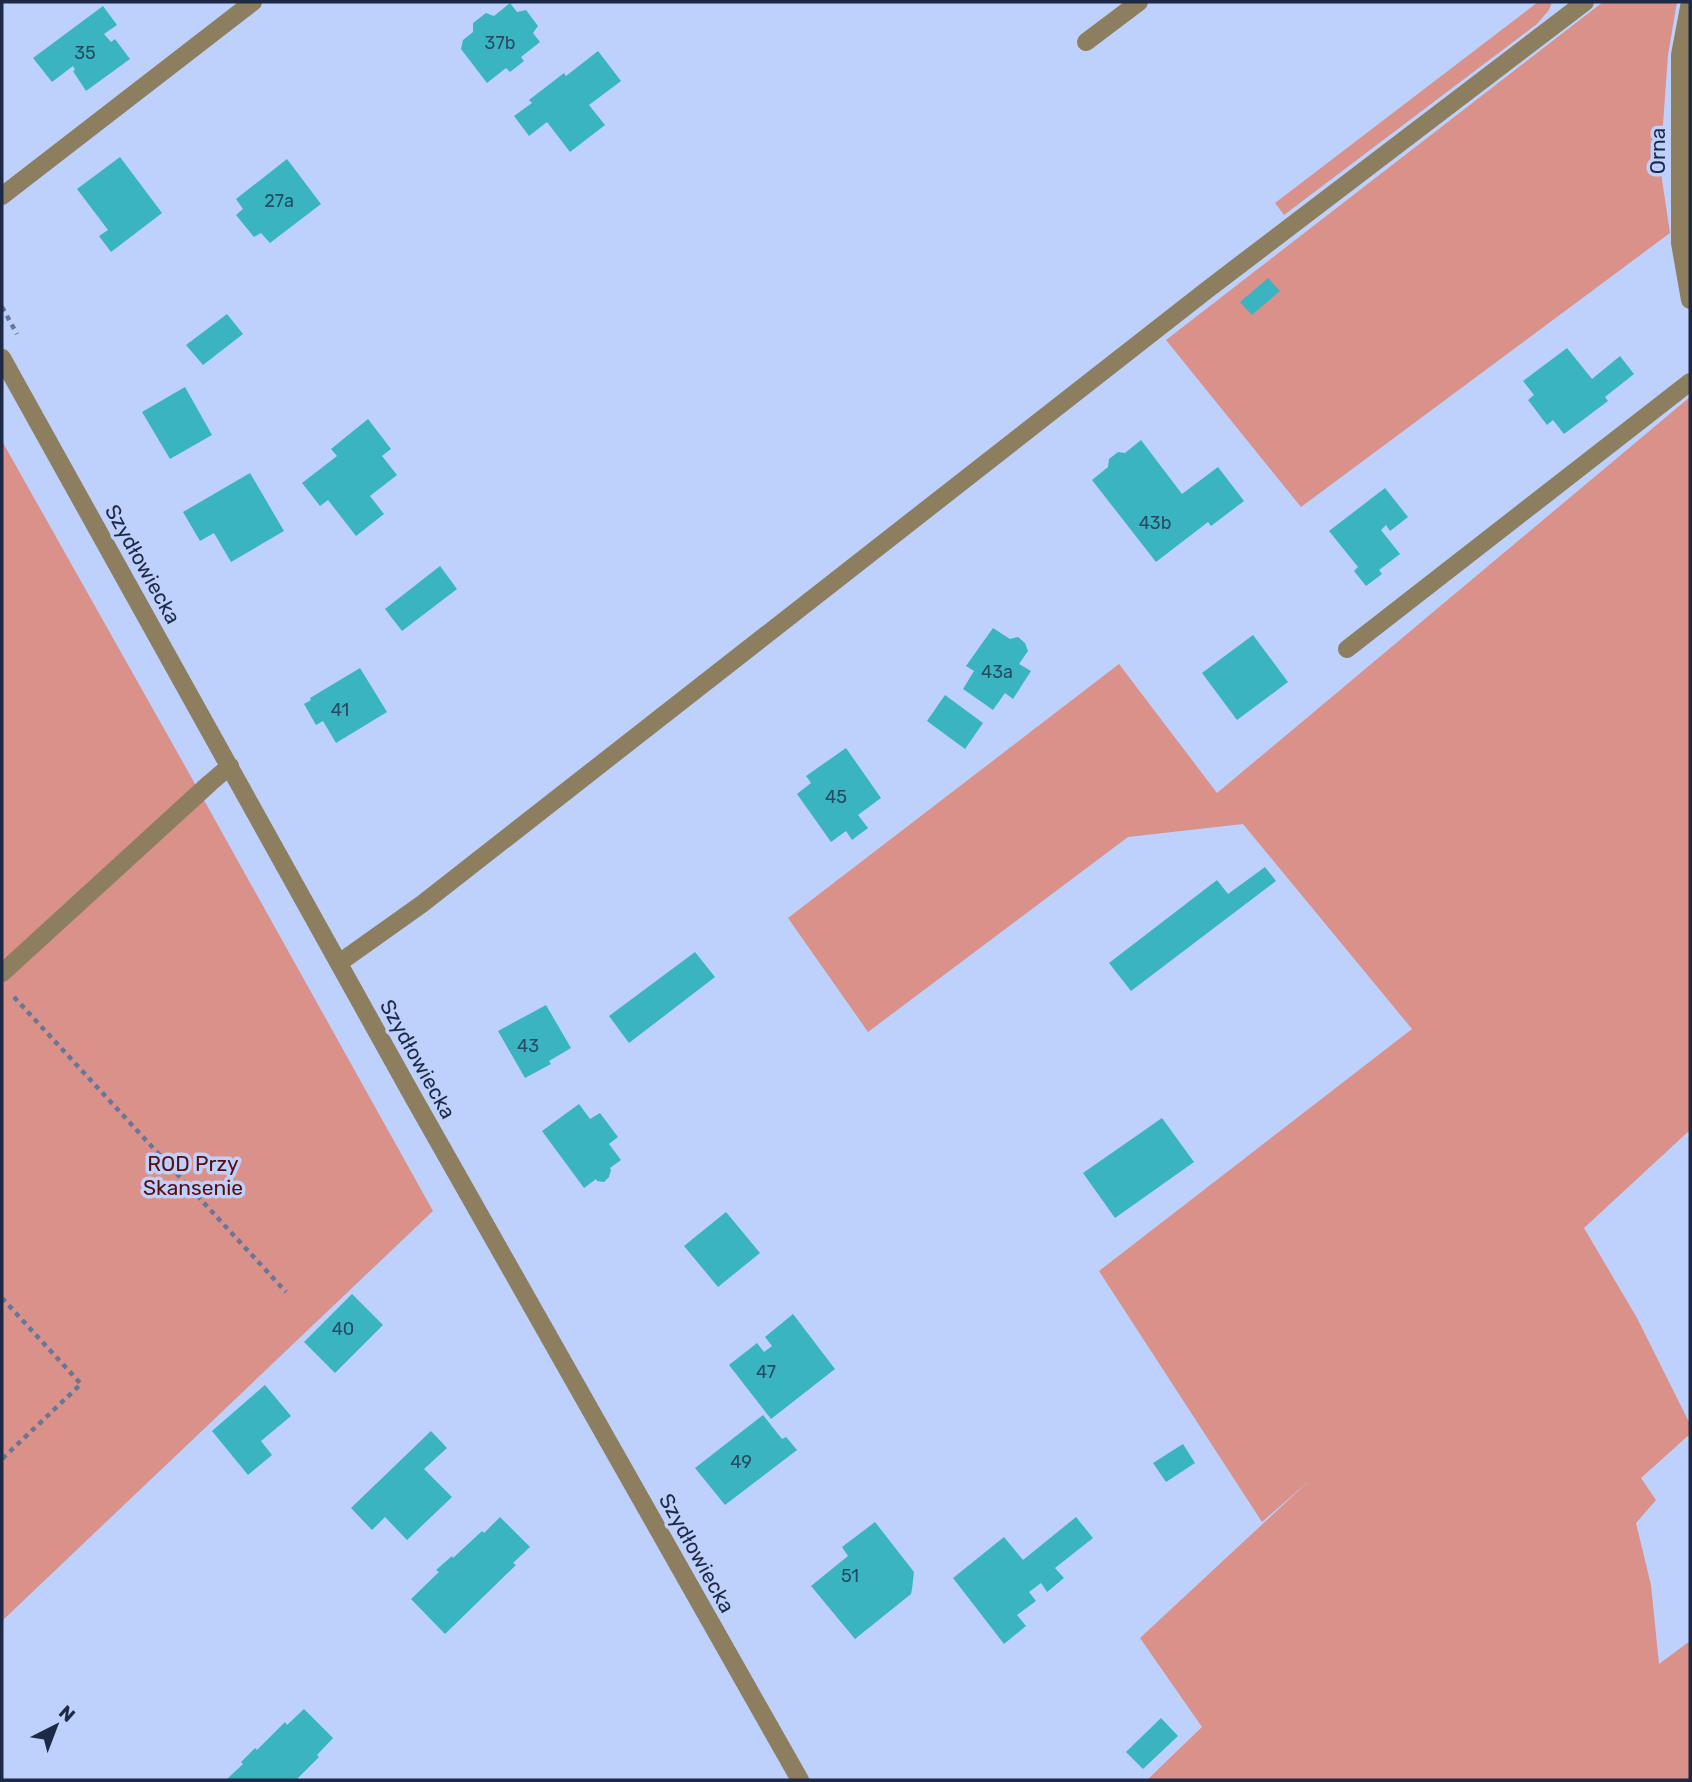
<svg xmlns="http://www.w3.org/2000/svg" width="1692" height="1782" font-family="Rubik,sans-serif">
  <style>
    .green { fill: #d99189 }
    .building { fill: #3bb4c2 }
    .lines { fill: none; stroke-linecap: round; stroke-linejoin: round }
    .path { stroke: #677699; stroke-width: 4.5; stroke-dasharray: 5 5; stroke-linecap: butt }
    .minor { stroke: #8c7e5f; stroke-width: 18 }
    .labels { text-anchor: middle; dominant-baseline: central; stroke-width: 7; stroke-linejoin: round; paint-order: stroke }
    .number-label { font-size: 18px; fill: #254c64 }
    .street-label { font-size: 21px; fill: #1e2945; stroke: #bed1fc }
    .park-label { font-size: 21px; fill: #5a0d0d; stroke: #bed1fc }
  </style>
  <rect width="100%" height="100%" fill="#bed1fc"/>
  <g class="green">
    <path d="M1538,2h14l-3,8 -12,14 -253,191 -9,-12z"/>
    <path d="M1603,2h74l-9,53 -8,111 10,67 -369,274 -135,-167z"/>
    <path d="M1690,397v733l-106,98 53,90 53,106v10l-49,44 15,22 -20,23 15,62 8,79 31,-23v139h-543l55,-53 -62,-89 171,-159 -49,43 -163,-251 313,-242 -169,-205 -115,13 -260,195 -80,-114 331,-254 98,129z"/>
    <path d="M2,441l183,325 248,445 -431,410z"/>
  </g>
  <g class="building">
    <path d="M510,3l7,9 9,-2 12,16 -5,7 7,9 -19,15 3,4 -14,11 -4,-4 -19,15 -26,-34 2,-9 10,-8v-9l13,-10 8,3z"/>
    <path d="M103,6l14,19 -13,9 7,8 4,-3 15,20 -44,32 -13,-20 2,-1 -2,-4 -21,16 -19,-24z"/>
    <path d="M598,51l23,30 -32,24 16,20 -35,27 -23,-30 -18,14 -15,-20 18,-13 -3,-3 35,-27 2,3z"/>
    <path d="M120,157l42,56 -51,39 -12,-16 9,-6 -31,-41z"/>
    <path d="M287,159l34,45 -51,39 -9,-10 -7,4 -18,-22 7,-6 -7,-10z"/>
    <path d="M1268,278l12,13 -28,24 -12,-13z"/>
    <path d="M227,314l16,20 -40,31 -17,-20z"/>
    <path d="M1567,348l25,31 28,-23 14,18 -29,23 3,4 -44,33 -11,-14 -6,5 -19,-25 6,-5 -11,-14z"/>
    <path d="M185,387l27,48 -42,24 -28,-47z"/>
    <path d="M368,419l23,30 -9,7 15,19 -27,21 14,18 -28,22 -28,-36 -8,6 -18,-23 35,-27 -6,-7z"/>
    <path d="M1141,440l41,54 36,-27 26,34 -33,25 -3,-4 -52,40 -64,-82 16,-13 1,-8 9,-7 7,1z"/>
    <path d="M250,473l34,58 -53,31 -17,-29 -14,8 -17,-29z"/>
    <path d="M1385,488l23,29 -18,14 -4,-6 -5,5 19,24 -21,16 3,4 -16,12 -12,-15 4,-4 -29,-36z"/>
    <path d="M440,566l17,23 -55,42 -17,-22z"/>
    <path d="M993,628l17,11 8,-2 7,6 3,8 -9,13 12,7 -18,28 -8,-6 -12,17 -30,-21 11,-18 -8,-5z"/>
    <path d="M1253,635l35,47 -51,38 -35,-47z"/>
    <path d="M360,668l27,44 -51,31 -13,-22 -7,4 -12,-21 7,-4 -1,-2z"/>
    <path d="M945,695l38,28 -18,26 -38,-28z"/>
    <path d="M846,748l35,50 -23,17 10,13 -16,12 -6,-9 -15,11 -34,-48 14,-11 -5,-7z"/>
    <path d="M1265,867l11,14 -145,110 -22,-28 108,-83 11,14z"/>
    <path d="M695,952l20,25 -86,66 -20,-27z"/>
    <path d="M546,1005l25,43 -22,13 2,3 -26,14 -27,-47z"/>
    <path d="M579,1104l11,15 10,-6 18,24 -9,7 12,16 -11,8 1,2 -2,7 -5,5 -7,-1 -1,-2 -12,9 -42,-57z"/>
    <path d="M1162,1118l32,44 -79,56 -32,-45z"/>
    <path d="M726,1212l34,41 -42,34 -34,-41z"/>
    <path d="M352,1294l31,31 -48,48 -31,-31z"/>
    <path d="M793,1314l42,55 -64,50 -42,-54 28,-22 7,9 8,-6 -7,-9z"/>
    <path d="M265,1385l26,31 -30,25 11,14 -24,20 -36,-44z"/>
    <path d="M763,1415l19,24 4,-2 11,13 -72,55 -30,-37z"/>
    <path d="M431,1431l16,17 -23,21 28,28 -45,43 -22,-23 -13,13 -21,-22z"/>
    <path d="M1183,1444l12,19 -29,19 -13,-19z"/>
    <path d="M500,1517l30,30 -17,16 3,2 -71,69 -34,-35 28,-27 -3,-2 16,-14 1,2 29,-27 2,2z"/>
    <path d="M1076,1517l17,21 -38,30 9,10 -17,14 -6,-9 -12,9 7,9 -19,14 9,11 -22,18 -51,-66 51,-41 19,23z"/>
    <path d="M875,1522l39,50 -2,17 -1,5 -56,45 -44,-53 37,-30 -6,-9z"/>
    <path d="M304,1709l29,29 -16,17 2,2 -23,23h-70l17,-16 -2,-2 14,-14 2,2 28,-28 2,3z"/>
    <path d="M1161,1718l17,18 -35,33 -17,-17z"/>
  </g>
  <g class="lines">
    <g class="path">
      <path d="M2,307l15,27"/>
      <path d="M14,997l272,295"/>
      <path d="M2,1298l79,86 -79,75"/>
    </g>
    <g class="minor">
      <path d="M1690,2l-10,53v188l10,57"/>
      <path d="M1086,42l53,-40"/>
      <path d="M2,196l251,-194"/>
      <path d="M2,358l410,737 388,685"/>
      <path d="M1347,649l343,-267"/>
      <path d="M339,963l83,-59 785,-614 378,-288"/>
      <path d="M2,973l208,-190 20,-17"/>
    </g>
  </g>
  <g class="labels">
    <g class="number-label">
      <text x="500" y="43">37b</text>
      <text x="85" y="53">35</text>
      <text x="279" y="201">27a</text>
      <text x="1155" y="523">43b</text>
      <text x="997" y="672">43a</text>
      <text x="340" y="710">41</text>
      <text x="836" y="797">45</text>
      <text x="528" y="1046">43</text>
      <text x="343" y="1329">40</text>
      <text x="766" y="1372">47</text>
      <text x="741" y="1462">49</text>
      <text x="850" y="1576">51</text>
    </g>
    <g class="street-label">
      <text transform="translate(1657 151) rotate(-90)">Orna</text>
      <text transform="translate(143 564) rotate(61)">Szydłowiecka</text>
      <text transform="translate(418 1059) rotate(61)">Szydłowiecka</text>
      <text transform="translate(697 1553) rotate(61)">Szydłowiecka</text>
    </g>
    <g class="park-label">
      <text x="193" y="1163">ROD Przy<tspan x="193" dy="24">Skansenie</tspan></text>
    </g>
  </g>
  <rect width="1692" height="1782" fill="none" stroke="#1e2945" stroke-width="7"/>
  <g transform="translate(56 1726) rotate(42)" stroke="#bed1fc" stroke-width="5" paint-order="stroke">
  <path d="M0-5L12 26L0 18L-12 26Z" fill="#1e2945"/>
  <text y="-10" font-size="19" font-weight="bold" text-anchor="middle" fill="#1e2945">N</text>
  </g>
</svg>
